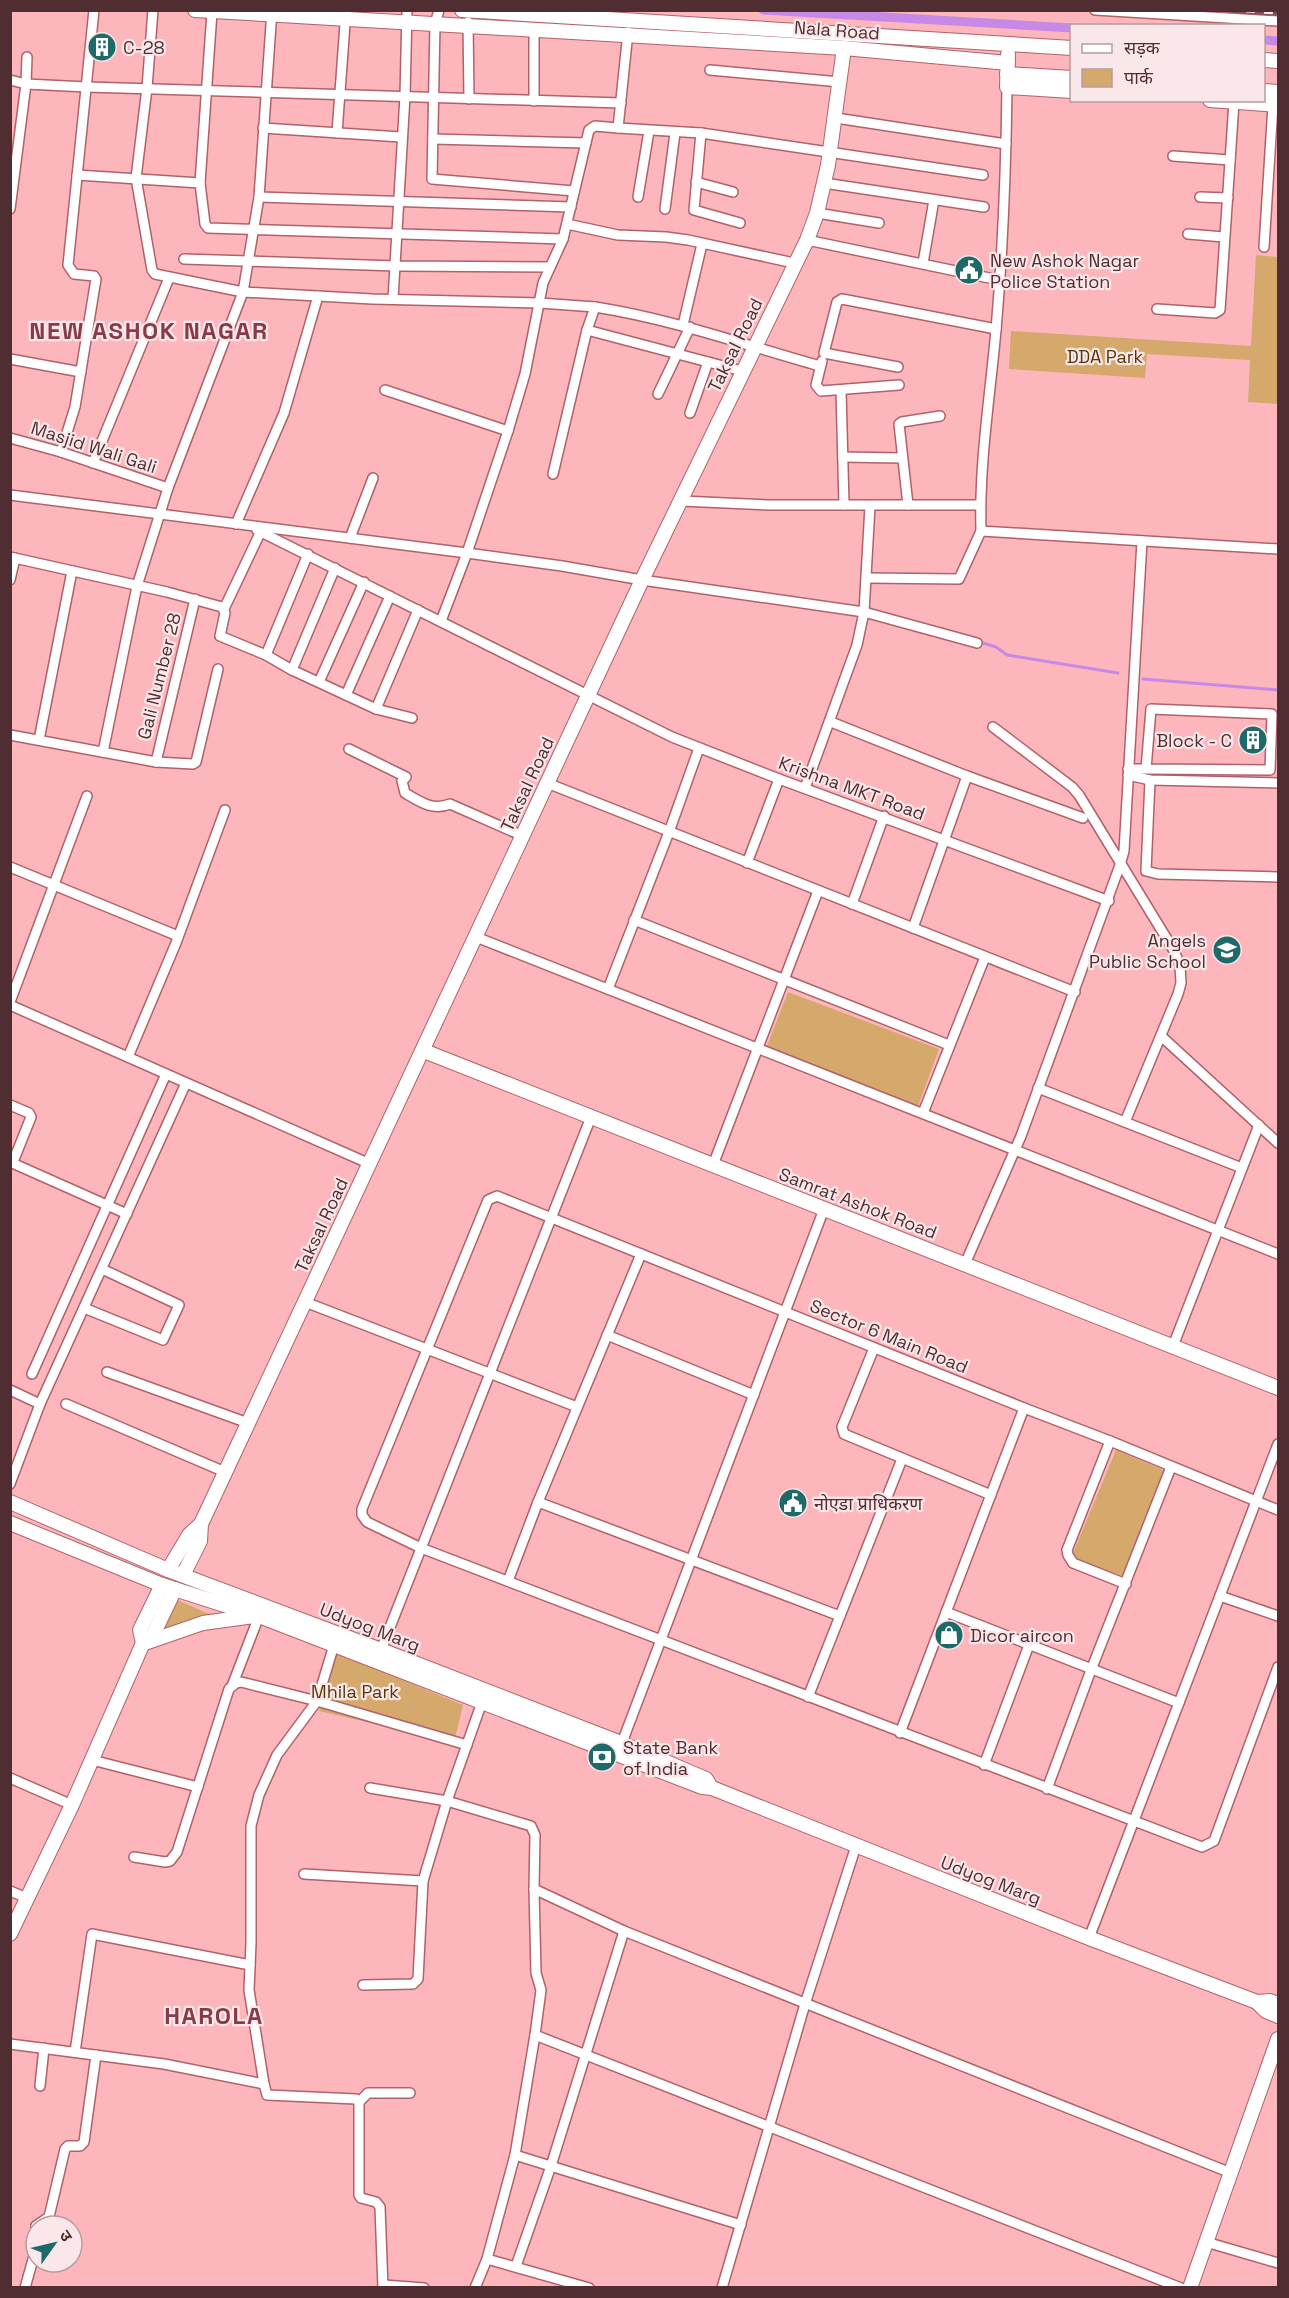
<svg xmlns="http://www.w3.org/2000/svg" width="1289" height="2298" font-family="'Space Grotesk','Noto Sans Devanagari',sans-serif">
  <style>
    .green { fill: #d5a86b }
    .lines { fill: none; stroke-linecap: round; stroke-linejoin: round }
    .stream { stroke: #c68ae6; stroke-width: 3 }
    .canal { stroke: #c68ae6; stroke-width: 9 }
    .street-casing { stroke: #b1616a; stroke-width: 12 }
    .secondary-casing { stroke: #b1616a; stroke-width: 16 }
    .street { stroke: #fff; stroke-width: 9 }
    .secondary { stroke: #fff; stroke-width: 14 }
    .rail-casing { stroke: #794d52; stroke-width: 5 }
    .rail { stroke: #fae7e9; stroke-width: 3; stroke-dasharray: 9; stroke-linecap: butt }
    .labels { text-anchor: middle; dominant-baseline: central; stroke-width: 4.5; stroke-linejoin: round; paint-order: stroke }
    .street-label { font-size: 18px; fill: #502d31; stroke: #fae7e9 }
    .poi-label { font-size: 18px; fill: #502d31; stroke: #fae7e9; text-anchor: start }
    .park-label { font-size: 18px; fill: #54380c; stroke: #fae7e9 }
    .district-label { font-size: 24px; font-weight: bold; letter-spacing: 1.5px; fill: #863b46; stroke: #fae7e9 }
  </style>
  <rect width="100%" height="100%" fill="#fdb6bc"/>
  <g class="green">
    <path d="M1256,255l22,2v147l-30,-2 2,-42 -103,-6 -2,24 -136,-9 2,-38 240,15z"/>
    <path d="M788,992l151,57 -22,60 -152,-58z"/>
    <path d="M1116,1450l49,21 -41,105 -53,-18z"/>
    <path d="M175,1599l41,18 -52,11z"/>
    <path d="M335,1652l128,53 -9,37 -135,-31z"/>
  </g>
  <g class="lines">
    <g class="stream">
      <path d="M980,642l16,5 11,8 111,18"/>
      <path d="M1143,679l135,11"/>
    </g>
    <g class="canal">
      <path d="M763,10l309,18"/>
      <path d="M1264,40l14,1"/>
    </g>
    <g class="street-casing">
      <g id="street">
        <path d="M153,10l-6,78 -11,90 16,92 3,4 88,18 129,7 168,4 55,4 -8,23"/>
        <path d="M439,10l-4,14 -3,155 142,12"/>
        <path d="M1095,10l183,11"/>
        <path d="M468,22l1,77"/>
        <path d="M534,30v71"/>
        <path d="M710,70l130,12"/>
        <path d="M10,80l16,4 61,3 534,16"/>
        <path d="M1007,87c-1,81 -4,162 -11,243 -6,67 -17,133 -15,201l297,18"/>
        <path d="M836,118l170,26"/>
        <path d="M263,128l138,9"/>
        <path d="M618,128l83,5 282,42"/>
        <path d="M337,133l9,-123"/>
        <path d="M701,133l-7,77 46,13"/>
        <path d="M433,139l153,4"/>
        <path d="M1173,156l57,4"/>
        <path d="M77,175l123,8 5,41 3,4 355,11"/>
        <path d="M696,182l37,10"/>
        <path d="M200,183l12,-171"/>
        <path d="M824,183l160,24"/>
        <path d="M259,197l312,10"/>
        <path d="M638,197l11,-66"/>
        <path d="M1200,197l28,1"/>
        <path d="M10,209l16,-125 1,-27"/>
        <path d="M665,209l10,-76"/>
        <path d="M817,213l62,10"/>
        <path d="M567,224l51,11 48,2 22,3 106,23"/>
        <path d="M1188,234l36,3"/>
        <path d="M807,240l192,40"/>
        <path d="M1264,247l9,-142"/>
        <path d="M184,259l212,7 153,1"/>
        <path d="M923,263l11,-63"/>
        <path d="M393,299l12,-203 2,-86"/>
        <path d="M595,307c77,12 150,38 225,59"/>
        <path d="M1157,309l58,4 5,-3 14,-208"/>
        <path d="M683,325l19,-81"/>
        <path d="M10,359l71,13"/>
        <path d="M822,361l-6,24 5,6 78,-6"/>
        <path d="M898,367l-74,-14 13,-51 5,-3 154,30"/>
        <path d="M385,390l123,41"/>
        <path d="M841,390l3,115"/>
        <path d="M658,394l32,-67"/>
        <path d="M690,413l18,-51"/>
        <path d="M10,438l51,14 107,36"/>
        <path d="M61,452l14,-45 21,-128 -2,-3 -20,-2 -6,-9 26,-255"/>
        <path d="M843,457l59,1"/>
        <path d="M93,463l76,-185"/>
        <path d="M553,474l34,-144 155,41"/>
        <path d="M10,495l457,58 95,13 80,14 222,32 113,31"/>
        <path d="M682,501l86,4h212"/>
        <path d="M908,505l-9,-81 3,-2 38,-6"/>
        <path d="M236,524l48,-111 34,-117"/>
        <path d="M257,530l415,207 107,42 330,122"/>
        <path d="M350,538l23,-60"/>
        <path d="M10,557l157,35 55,15 3,6 -5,23 46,19 26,15 84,39 36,9"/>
        <path d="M867,578l92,1 22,-48"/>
        <path d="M10,580l5,-22"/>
        <path d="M224,609l37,-78"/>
        <path d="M441,621l26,-68 41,-122 17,-57 18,-91 20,-44 26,-109 6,-4 23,2 10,-96"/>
        <path d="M266,655l42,-101"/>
        <path d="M292,670l43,-102"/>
        <path d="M319,682l45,-100"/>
        <path d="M346,695l44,-99"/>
        <path d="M376,709l42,-99"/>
        <path d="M831,722l136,54 -54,152"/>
        <path d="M993,727l79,60 7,8 94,154 7,16 1,18 -3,11 -53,128"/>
        <path d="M10,735l146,27 37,2 3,-2 22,-93"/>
        <path d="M39,740l33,-169"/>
        <path d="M349,749l57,28 -4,4 3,12c15,9 28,18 45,11l73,32"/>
        <path d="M103,752l34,-166 31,-98 75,-196 16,-95 13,-187"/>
        <path d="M156,762l39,-163"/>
        <path d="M1128,769h18l5,-60 121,5 -2,56 -124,-1"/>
        <path d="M1128,775l22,5 128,3"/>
        <path d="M967,776l116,42"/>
        <path d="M1150,780l-4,91 12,3 120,3"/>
        <path d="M547,783l528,209"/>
        <path d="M805,788l52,-143 7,-33 6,-106"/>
        <path d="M747,863l32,-84"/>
        <path d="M10,867l168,69"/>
        <path d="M852,904l32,-88"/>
        <path d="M634,920l315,125"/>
        <path d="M476,937l802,317"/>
        <path d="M608,989l61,-157 30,-84"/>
        <path d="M10,1002l77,-206"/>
        <path d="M10,1005l360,159"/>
        <path d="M1161,1036l117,107"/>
        <path d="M128,1057l48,-114 49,-133"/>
        <path d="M1038,1088l204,80"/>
        <path d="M10,1105l19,8 2,4 -18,45"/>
        <path d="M923,1113l62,-156"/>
        <path d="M10,1162l117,52"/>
        <path d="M713,1165l105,-274"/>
        <path d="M965,1264l56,-128 99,-271 4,-14 18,-310"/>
        <path d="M305,1302l272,105"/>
        <path d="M84,1308l79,32 16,-35 -77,-36"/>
        <path d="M607,1335l147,60"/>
        <path d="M1173,1346l86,-221"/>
        <path d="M874,1348l-32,79 2,7 147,61"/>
        <path d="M107,1372l141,51"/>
        <path d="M32,1374l134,-300"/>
        <path d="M10,1390l30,14"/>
        <path d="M66,1404l159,68"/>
        <path d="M1110,1441l-43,109 1,5 5,8 53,21"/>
        <path d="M10,1484l30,-80 146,-321"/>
        <path d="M538,1502l302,114"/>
        <path d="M1278,1510l-168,-69 -86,-33 -527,-212 -9,4 -126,309v6l5,7 54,26 781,299 12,-6 64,-174"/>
        <path d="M508,1581l30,-79 103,-248"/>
        <path d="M1220,1596l58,20"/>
        <path d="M946,1612l233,91"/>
        <path d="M381,1650l210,-533"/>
        <path d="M232,1686l27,-70"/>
        <path d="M808,1697l94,-238"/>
        <path d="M900,1733l124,-325"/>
        <path d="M620,1748l204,-539"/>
        <path d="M92,1760l106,27"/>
        <path d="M984,1765l45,-120"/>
        <path d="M10,1778l62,27"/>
        <path d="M370,1788l77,13 84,25 4,9 -1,54"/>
        <path d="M1047,1789l44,-119 80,-203"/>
        <path d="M134,1857l31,5 5,-1 7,-9 52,-163 7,-6 5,-1 76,19 150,44"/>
        <path d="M304,1874l119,7"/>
        <path d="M10,1891l17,7"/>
        <path d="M1089,1938l189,-494"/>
        <path d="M363,1985l50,-1 5,-5 5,-98 24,-80 35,-99"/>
        <path d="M535,2035l646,253"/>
        <path d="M10,2044l154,20 100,20 -15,-94 2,-47v-117l8,-31 18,-40 40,-54 17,-56"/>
        <path d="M75,2052l17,-118 158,31"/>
        <path d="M264,2084l3,11 89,4 3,3v93l2,3 15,4 4,5 3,81"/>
        <path d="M40,2086l4,-38"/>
        <path d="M359,2102l9,-9h42"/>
        <path d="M515,2155l226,70"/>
        <path d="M36,2226l13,-9 16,-68 3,-3h12l4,-4 12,-87"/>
        <path d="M1206,2242l72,21"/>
        <path d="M487,2259l102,29"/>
        <path d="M516,2266l35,-100 73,-235"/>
        <path d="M384,2285l40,3"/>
        <path d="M25,2288l10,-36 1,-26"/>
        <path d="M475,2288l12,-29 28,-104 20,-120 6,-45 -5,-17 -2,-84 90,42 607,242"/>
        <path d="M722,2288l83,-284 51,-158"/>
      </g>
    </g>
    <g class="secondary-casing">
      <g id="secondary">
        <path d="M195,10l649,38 164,15"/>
        <path d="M462,10l610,38"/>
        <path d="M1008,54l-1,33 65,4"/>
        <path d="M1264,60l14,1"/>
        <path d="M1007,74l65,4"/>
        <path d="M1264,91l14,1"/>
        <path d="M1210,100l68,5"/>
        <path d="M424,1051l854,337"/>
        <path d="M10,1502l158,68 213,80 240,93 85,36 3,5"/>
        <path d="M10,1523l152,62 97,31 443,171 10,1 377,150 168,64 13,-1 8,3"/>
        <path d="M168,1570l21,-35 12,-11"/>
        <path d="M183,1575l17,-34 1,-17 441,-944 165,-340 10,-27 11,-48 16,-117"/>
        <path d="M143,1643l-3,-13 22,-45"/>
        <path d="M145,1643l58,-20 51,-7"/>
        <path d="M10,1934l62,-129 71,-162 10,-8 22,-46"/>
        <path d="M1257,2002l9,9 12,5"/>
        <path d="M1190,2288l88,-249"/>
      </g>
    </g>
    <use href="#street" class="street"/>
    <use href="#secondary" class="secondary"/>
    <g class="rail-casing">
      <path id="rail" d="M1228,10l50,3"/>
    </g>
    <use href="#rail" class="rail"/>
  </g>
  <defs>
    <g id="building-disc" transform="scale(1.5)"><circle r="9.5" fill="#1d6a68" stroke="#fae7e9"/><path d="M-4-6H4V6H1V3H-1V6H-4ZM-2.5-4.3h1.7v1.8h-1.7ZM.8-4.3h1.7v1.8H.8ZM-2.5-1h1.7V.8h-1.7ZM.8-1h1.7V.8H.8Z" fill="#fff"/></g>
    <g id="civic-disc" transform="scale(1.5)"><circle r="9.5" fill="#1d6a68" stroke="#fae7e9"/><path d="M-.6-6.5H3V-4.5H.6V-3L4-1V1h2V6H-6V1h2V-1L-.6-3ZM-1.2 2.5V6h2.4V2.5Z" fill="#fff"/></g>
    <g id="school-disc" transform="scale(1.5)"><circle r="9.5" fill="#1d6a68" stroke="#fae7e9"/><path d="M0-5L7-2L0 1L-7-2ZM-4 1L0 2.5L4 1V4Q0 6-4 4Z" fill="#fff"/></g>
    <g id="shop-disc" transform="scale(1.5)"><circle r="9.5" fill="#1d6a68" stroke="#fae7e9"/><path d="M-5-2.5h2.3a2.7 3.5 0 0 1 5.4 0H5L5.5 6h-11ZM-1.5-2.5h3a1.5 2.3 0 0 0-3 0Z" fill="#fff"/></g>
    <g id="bank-disc" transform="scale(1.5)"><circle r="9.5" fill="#1d6a68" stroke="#fae7e9"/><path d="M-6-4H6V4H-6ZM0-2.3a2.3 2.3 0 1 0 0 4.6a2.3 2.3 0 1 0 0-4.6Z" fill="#fff"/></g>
  </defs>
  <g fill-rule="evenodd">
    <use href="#building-disc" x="102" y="47"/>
    <use href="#civic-disc" x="969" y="270"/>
    <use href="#building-disc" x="1253" y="740"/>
    <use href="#school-disc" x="1227" y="950"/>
    <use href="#civic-disc" x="793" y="1503"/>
    <use href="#shop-disc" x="949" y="1635"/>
    <use href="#bank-disc" x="602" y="1757"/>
  </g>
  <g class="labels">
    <g class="street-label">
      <text transform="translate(837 30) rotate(4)">Nala Road</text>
      <text transform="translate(735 345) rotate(-64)">Taksal Road</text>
      <text transform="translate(94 447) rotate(18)">Masjid Wali Gali</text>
      <text transform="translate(159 676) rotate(-76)">Gali Number 28</text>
      <text transform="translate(527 784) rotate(-65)">Taksal Road</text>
      <text transform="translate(852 788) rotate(20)">Krishna MKT Road</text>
      <text transform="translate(858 1203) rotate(21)">Samrat Ashok Road</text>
      <text transform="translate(321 1225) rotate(-65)">Taksal Road</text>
      <text transform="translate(889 1336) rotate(22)">Sector 6 Main Road</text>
      <text transform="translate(370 1627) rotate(21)">Udyog Marg</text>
      <text transform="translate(991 1880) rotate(21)">Udyog Marg</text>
    </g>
    <g class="poi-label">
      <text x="123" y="47">C-28</text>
      <text x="990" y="260">New Ashok Nagar<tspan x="990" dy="21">Police Station</tspan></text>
      <text x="1232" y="740" text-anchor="end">Block - C</text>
      <text x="1206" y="940" text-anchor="end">Angels<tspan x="1206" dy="21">Public School</tspan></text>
      <text x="814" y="1503">नोएडा प्राधिकरण</text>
      <text x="970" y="1635">Dicor aircon</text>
      <text x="623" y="1747">State Bank<tspan x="623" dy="21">of India</tspan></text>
    </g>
    <g class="park-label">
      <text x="1105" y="356">DDA Park</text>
      <text x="355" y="1691">Mhila Park</text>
    </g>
    <g class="district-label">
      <text x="149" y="330">NEW ASHOK NAGAR</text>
      <text x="214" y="2015">HAROLA</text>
    </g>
  </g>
  <rect width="1289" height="2298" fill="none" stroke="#502d31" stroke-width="24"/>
  <rect x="1070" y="24" width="195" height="78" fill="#fae7e9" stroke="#b69d9f" stroke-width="1.5"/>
  <rect x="1082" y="44" width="30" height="9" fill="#ffffff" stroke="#b69d9f" stroke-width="1.5"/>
  <text x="1124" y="54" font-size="18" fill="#502d31">सड़क</text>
  <rect x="1082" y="69" width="30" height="18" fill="#d5a86b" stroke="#b69d9f" stroke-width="1.5"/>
  <text x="1124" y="84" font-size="18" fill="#502d31">पार्क</text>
  <g transform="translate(54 2244) rotate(56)"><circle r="28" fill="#fae7e9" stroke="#b69d9f" stroke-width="1.5"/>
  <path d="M0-4.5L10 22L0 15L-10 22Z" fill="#1d6a68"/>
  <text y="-9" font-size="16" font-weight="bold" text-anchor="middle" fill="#502d31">उ</text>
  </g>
</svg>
